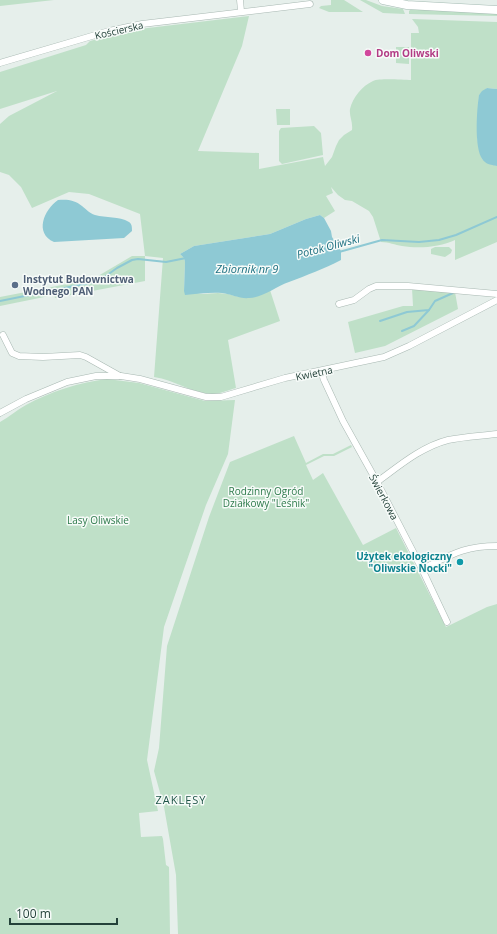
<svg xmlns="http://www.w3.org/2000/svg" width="497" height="934" font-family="'Open Sans',sans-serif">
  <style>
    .green { fill: #bfe0c8 }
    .water { fill: #8ec9d4 }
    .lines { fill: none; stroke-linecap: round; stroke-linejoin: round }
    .stream { stroke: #8ec9d4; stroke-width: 2 }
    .street-casing { stroke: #a8b8b2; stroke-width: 7 }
    .secondary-casing { stroke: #a4bbb3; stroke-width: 9 }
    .street { stroke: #fff; stroke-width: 6 }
    .secondary { stroke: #fff; stroke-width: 8 }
    .hotel-dot { fill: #d1479c; stroke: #f7fbf9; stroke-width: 1.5 }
    .service-dot { fill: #5c6f8a; stroke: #f7fbf9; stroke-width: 1.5 }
    .culture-dot { fill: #0f9aa8; stroke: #f7fbf9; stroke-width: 1.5 }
    .labels { text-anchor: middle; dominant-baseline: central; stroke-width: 3; stroke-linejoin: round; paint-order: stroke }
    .street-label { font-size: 10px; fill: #24423a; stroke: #f7fbf9 }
    .hotel-label { font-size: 10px; font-weight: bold; fill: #b23c85; stroke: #f7fbf9; text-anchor: start }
    .service-label { font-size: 10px; font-weight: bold; fill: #4e5e75; stroke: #f7fbf9; text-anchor: start }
    .park-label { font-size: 10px; fill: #2d7a4b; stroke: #f7fbf9 }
    .culture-label { font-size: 10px; font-weight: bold; fill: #0d838f; stroke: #f7fbf9; text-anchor: end }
    .water-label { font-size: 11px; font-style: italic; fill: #1c6f80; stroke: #f7fbf9 }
    .neighbourhood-label { font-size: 11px; letter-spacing: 1px; fill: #1f5548; stroke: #f7fbf9 }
  </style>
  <rect width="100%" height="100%" fill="#e6efeb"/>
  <g class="green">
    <path d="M0,0h54l-54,6z"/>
    <path d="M331,0h13l19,12h-34l-10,-4 2,-2 10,-1z"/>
    <path d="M360,0h6l16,6 21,3 2,5 -22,-1z"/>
    <path d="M411,9l86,4v3l-88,-2v-3z"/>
    <path d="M249,16l-7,30 -44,105 61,2v16l64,-12 2,9 7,-9 4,-11 3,-6 5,-5 8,-5c1,-8 -3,-14 -2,-21 3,-12 12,-23 23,-28 7,-3 30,-1 38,-1v-47h8l-1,-6 -6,-8 85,3v67l-10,-1 -8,7 -2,43 5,21 8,5 7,2v76l-42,18v-20c-15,7 -36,9 -53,6 -7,-1 -13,-4 -21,-4l-8,-25 -4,-6 -17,-10 -7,-1 -7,-5 -7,-8 2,6 -7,3 9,15 -11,7 -4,-3 -14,4 -36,15 -76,12 -14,8 4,4 1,4 -1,29 19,3 15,-1 10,1 11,3 26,-5 5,-2 10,31 -52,19 8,48c-7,2 -17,6 -24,6 -21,-1 -37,-14 -58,-17l9,-119 -18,-2v25l-90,17 -1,-3 -54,11v-9l93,-18 39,-23h13l-5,-42 -51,-20 -20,-2 -37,16 -11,-21 -12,-12 -9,-3v-48l9,-8 48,-25 -57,18v-37l86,-27 4,-4 41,-11z"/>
    <path d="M396,47h13v17l-13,-1z"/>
    <path d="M276,109h14v16h-13z"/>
    <path d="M314,126l7,7 2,22 -41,9 -3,-3v-30l2,-3z"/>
    <path d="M435,247h14l3,3 -1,3 -6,4 -14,-3v-5z"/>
    <path d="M412,288l43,4 3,17 -73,37 -30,7 -7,-31 55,-16h10z"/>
    <path d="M107,379l32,4 66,18 30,-1 -7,54 -22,51 -42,122 -17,133 11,51 -19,2 2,24 21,-1 1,3 3,26 3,2 1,67h-170v-512c9,-5 17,-12 26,-17 23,-13 55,-23 81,-26z"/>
    <path d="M294,436l12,27 17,-9h10l18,-9 1,2 -18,9h-10l-18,9 7,15 10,-7 40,72 33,-17 50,99 41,-20 10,-3v330h-319l-2,-59 -12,-68 -10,-36 5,-23 8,-102 42,-129 21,-55z"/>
  </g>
  <g class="water">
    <path d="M487,88l10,1v77c-4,-1 -9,-1 -12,-4 -12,-8 -8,-54 -6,-67l3,-4z"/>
    <path d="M58,200c9,-1 17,0 24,6 5,4 7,7 13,9 11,3 24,1 34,7 3,2 3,5 3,9l-8,7 -70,4c-20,-9 -10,-32 4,-42z"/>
    <path d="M320,215l4,3 7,13 1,6 9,14v9c-17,9 -34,15 -52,22 -12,4 -27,16 -40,16 -9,1 -18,-4 -27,-5 -12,-1 -25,1 -37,2l-1,-4 1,-29 -1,-4 -4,-4 14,-8 76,-12 36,-15z"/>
  </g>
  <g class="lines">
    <g class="stream">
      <path d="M339,252l43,-12 37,2 20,-2 17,-5 41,-18"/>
      <path d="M0,301l99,-20 18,-13 15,-8 6,-1 28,3 20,-4"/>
      <path d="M380,321l27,-9 22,-2 6,-9 18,-8"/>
      <path d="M402,331l12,-5 15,-16"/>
    </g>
    <g class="street-casing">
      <g id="street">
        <path d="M240,0l1,11"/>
        <path d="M0,63l109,-32 33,-7 168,-20"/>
        <path d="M339,304l15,-4 15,-11 7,-3h32l89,8"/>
        <path d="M3,335l9,18 7,3 24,1 37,-2 6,2 34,19"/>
        <path d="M321,371l3,9 19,41 34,61 45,87 25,53"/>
        <path d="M0,413l26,-14 41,-17 29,-6h25l19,3 66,18h15l64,-19 99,-21 25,-11 88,-46"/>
        <path d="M377,482c22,-16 44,-35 71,-42 16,-3 33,-4 49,-6"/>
        <path d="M422,569c29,-14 41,-23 75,-23"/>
      </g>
    </g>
    <g class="secondary-casing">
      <path id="secondary" d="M383,0l24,5 90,5"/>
    </g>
    <use href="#street" class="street"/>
    <use href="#secondary" class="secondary"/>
  </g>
  <circle class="hotel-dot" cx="368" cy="53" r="4"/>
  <circle class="service-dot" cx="15" cy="285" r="4"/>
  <circle class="culture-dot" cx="460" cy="562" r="4"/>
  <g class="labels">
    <g class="street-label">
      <text transform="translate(119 30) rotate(-13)">Kościerska</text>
      <text transform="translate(314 373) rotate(-12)">Kwietna</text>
      <text transform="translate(384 497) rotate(62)">Świerkowa</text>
    </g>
    <g class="hotel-label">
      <text x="376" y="53">Dom Oliwski</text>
    </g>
    <g class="service-label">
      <text x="23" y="279">Instytut Budownictwa<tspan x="23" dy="12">Wodnego PAN</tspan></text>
    </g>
    <g class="park-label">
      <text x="266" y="491">Rodzinny Ogród<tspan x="266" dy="12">Działkowy "Leśnik"</tspan></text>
      <text x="98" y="520">Lasy Oliwskie</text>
    </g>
    <g class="culture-label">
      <text x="452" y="556">Użytek ekologiczny<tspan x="452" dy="12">"Oliwskie Nocki"</tspan></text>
    </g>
    <g class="water-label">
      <text transform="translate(328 246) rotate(-15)">Potok Oliwski</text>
      <text x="247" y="268">Zbiornik nr 9</text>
    </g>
    <g class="neighbourhood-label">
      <text x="181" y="799">ZAKLĘSY</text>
    </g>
  </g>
  <path d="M10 918v6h107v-6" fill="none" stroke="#24423a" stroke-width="2"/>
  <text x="16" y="918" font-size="12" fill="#24423a" stroke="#f7fbf9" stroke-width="3" paint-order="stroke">100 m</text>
</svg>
